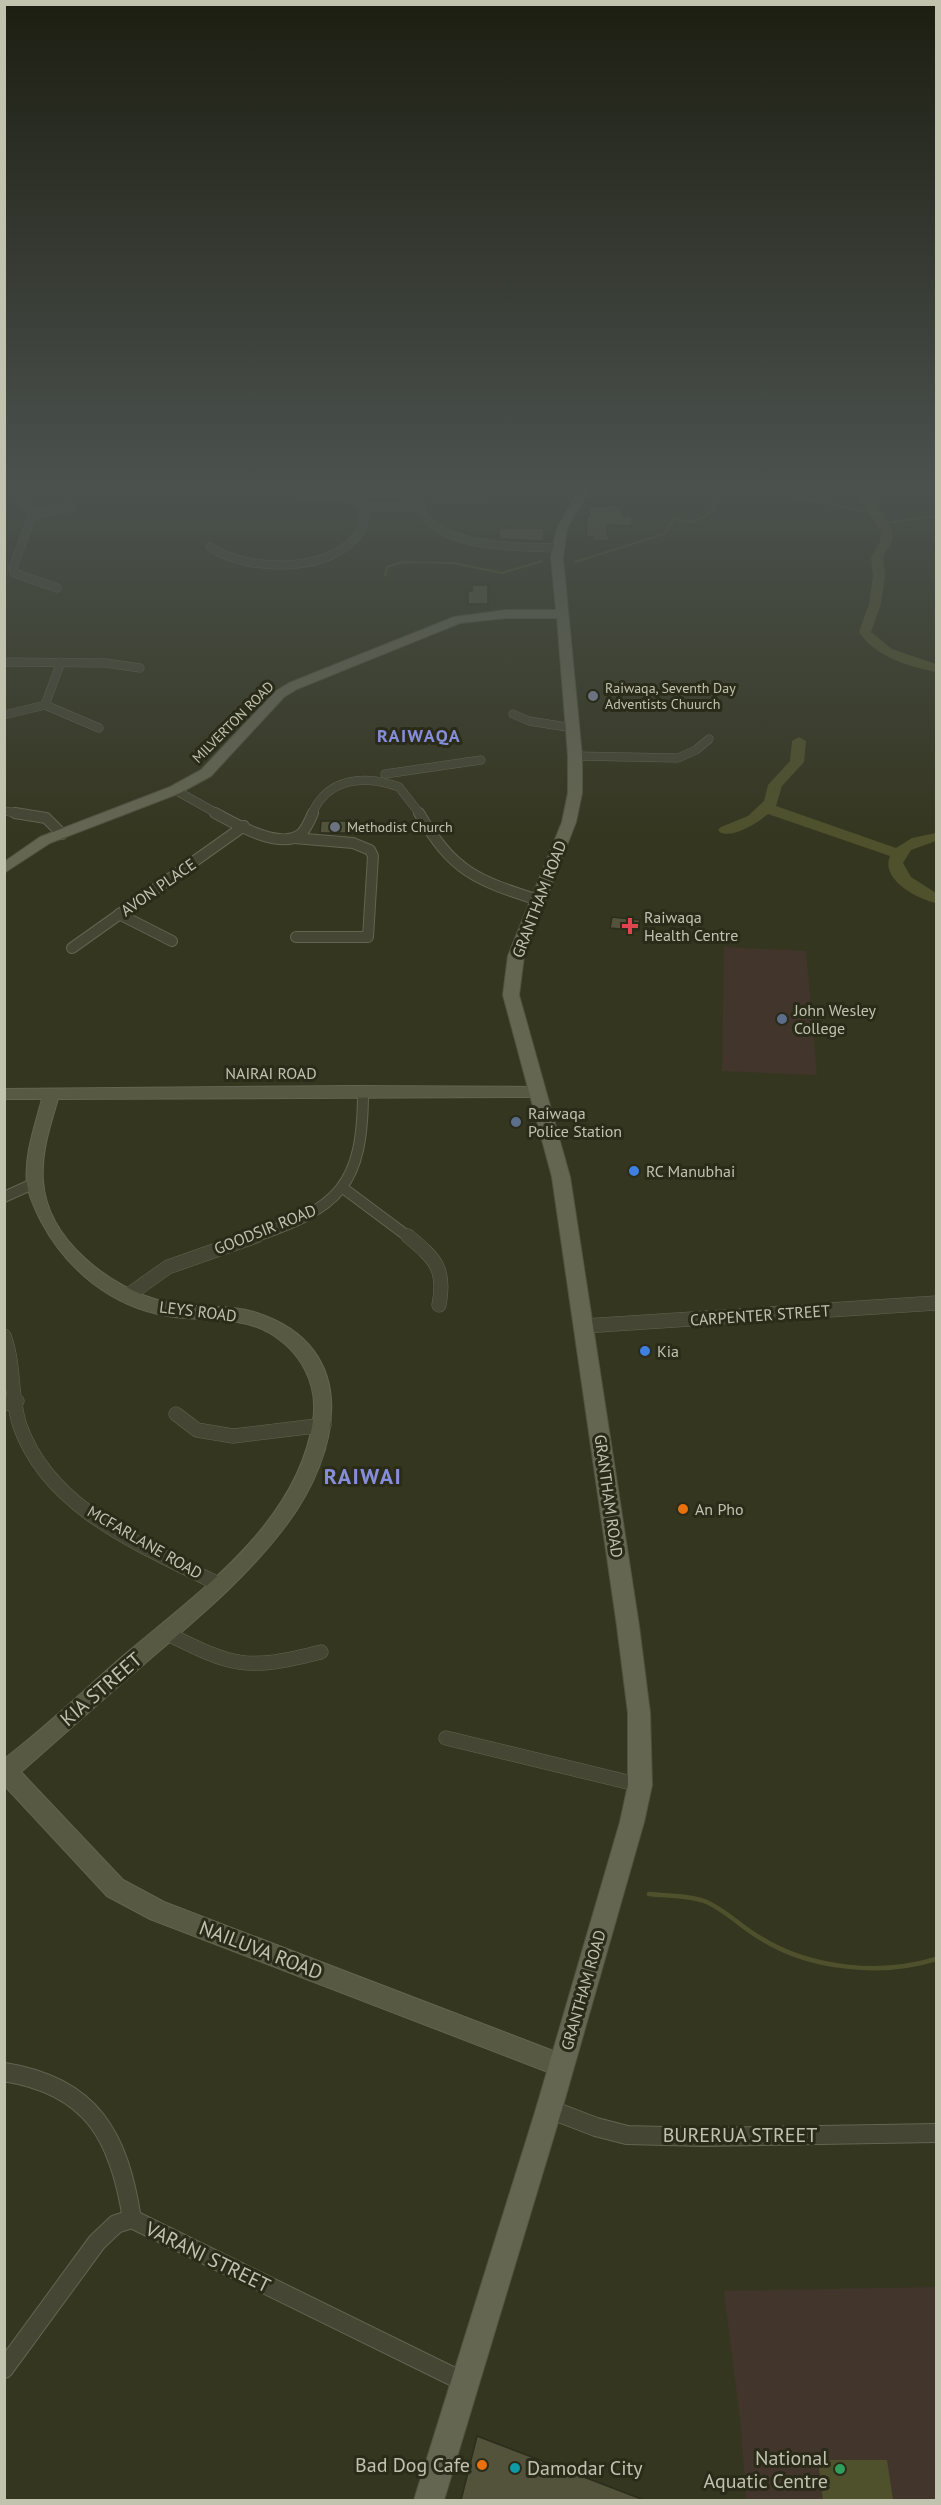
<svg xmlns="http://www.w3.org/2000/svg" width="941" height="2505" font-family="'PT Sans',sans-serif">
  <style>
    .green { fill: #42352c }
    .water { fill: #4f512c }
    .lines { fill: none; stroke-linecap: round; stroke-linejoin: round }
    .stream-far1 { stroke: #4f512c; stroke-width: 2 }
    .stream { stroke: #4f512c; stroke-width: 4.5 }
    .river { fill: #4f512c; fill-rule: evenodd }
    .building { fill: #52533a; stroke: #2c2d1b; stroke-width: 1.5 }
    .street-far3-casing { stroke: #636451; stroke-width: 9 }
    .street-far2-casing { stroke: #636451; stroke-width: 12 }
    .street-far1-casing { stroke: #636451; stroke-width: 15 }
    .street-casing { stroke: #636451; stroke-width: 20 }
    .secondary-casing { stroke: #636451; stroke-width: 2 }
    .primary-casing { stroke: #515340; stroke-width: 2 }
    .street-far3 { stroke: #454634; stroke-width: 8 }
    .street-far2 { stroke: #454634; stroke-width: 10 }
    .street-far1 { stroke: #454634; stroke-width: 14 }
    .street { stroke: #454634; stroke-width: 18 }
    .secondary { fill: #575942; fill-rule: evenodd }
    .primary { fill: #656652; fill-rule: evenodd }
    .worship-dot { fill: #6b7280; stroke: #2a2b19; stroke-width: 2 }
    .health-dot { fill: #e0444e; stroke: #2a2b19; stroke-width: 2 }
    .service-dot { fill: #5c6f8a; stroke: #2a2b19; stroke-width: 2 }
    .shop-dot { fill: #3f7fe0; stroke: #2a2b19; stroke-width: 2 }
    .food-dot { fill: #e8710a; stroke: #2a2b19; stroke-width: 2 }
    .culture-dot { fill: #0f9aa8; stroke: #2a2b19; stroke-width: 2 }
    .leisure-dot { fill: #2e9e5b; stroke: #2a2b19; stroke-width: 2 }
    .labels { text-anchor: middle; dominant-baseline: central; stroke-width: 6; stroke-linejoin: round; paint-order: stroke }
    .far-poi-label { font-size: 14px; fill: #c1c3ae; stroke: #2a2b19; text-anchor: start }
    .far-street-label { font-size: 14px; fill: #c1c3ae; stroke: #2a2b19 }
    .street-label { font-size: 16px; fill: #c1c3ae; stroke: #2a2b19 }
    .poi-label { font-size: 16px; fill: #c1c3ae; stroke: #2a2b19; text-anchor: start }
    .far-district-label { font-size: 18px; font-weight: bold; letter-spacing: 1.5px; fill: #868eda; stroke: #2a2b19 }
    .near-street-label { font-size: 20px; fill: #c1c3ae; stroke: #2a2b19 }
    .near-poi-label { font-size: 20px; fill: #c1c3ae; stroke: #2a2b19; text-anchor: end }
    .district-label { font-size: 22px; font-weight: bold; letter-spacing: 1.5px; fill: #868eda; stroke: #2a2b19 }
  </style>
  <rect width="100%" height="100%" fill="#353620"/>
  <g class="green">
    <path d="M436,488h49l1,14h-50z"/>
    <path d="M724,947l82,4 11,124 -95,-4z"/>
    <path d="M936,2287v213h-190l-5,-73 -17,-136z"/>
  </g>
  <path class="water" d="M818,2460h69l6,40h-70z"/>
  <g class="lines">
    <g class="stream-far1">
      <path d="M752,488l121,25"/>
      <path d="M883,523l53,-7"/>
      <path d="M575,562l89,-28 11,-16c27,12 40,-10 51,-30"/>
      <path d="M385,576l2,-9 16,-5 50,1 49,10 40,-12"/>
    </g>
    <path class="stream" d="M649,1894c18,2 38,1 55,7 21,8 38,27 58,38 49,30 119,37 174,20"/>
    <g class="river">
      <path d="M854,488h11l28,44 -1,10 -9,15 2,19 -4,28 -10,28 21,17 44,15v8c-29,-6 -60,-15 -77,-40l10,-28 4,-28 -2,-19 9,-15 1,-10z"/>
      <path d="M799,737l7,4 -2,21 -22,24 -6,20 120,42 16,-10 24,-5v8l-25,9 -8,13 8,14 25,16v10c-18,-4 -56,-23 -46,-47l-122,-42c-11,9 -32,23 -47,19l-3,-3 3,-3 27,-11 16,-15 4,-16 22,-24 2,-20z"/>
    </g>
  </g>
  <g class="building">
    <path d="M620,505l3,11h9v10l-26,-1 3,16h-15l-1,-4h-7l1,-21h3l-2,-10z"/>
    <path d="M499,528h45v13l-45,-2z"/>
    <path d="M472,585h16v19h-20v-13h4z"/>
    <path d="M321,821h28l-1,12h-28z"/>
    <path d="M612,917l28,3 -2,11 -28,-3z"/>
    <path d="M477,2436l167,64h-183z"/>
  </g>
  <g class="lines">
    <g class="street-far3-casing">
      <g id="street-far3">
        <path d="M15,488l18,26 -20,53 1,6 43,15"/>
        <path d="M418,488c1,6 1,13 2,19 13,42 103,40 138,41"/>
        <path d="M296,496l42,-1 14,4 12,8 56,-1"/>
        <path d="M33,514l39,-7"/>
        <path d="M210,547c38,26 125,27 151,-17 4,-7 3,-16 3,-23"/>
        <path d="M4,662l102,1 34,5"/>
        <path d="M45,705l16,-43"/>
        <path d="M513,714l16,7 44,7"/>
        <path d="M4,715l41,-10 54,23"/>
        <path d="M575,756l103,2 18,-8 13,-11"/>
        <path d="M385,774l96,-14"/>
        <path d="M175,790l43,24"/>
        <path d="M4,811l20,3"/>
        <path d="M312,814c15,-36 53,-40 87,-27l21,27"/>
      </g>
    </g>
    <g class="street-far2-casing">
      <g id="street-far2">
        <path d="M15,813l31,5 16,16"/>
        <path d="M215,813c19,10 65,38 86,21 6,-6 9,-14 12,-21"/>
        <path d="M419,813c34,59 57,67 119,87"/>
        <path d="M294,838l59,5 17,7 3,6 -5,81h-72"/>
        <path d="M119,914l53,27"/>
        <path d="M72,948l172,-122"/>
        <path d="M343,1188l67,50"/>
        <path d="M4,1197l31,-14"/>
        <path d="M251,1238c89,-30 112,-52 112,-147"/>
      </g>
    </g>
    <g class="street-far1-casing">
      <g id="street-far1">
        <path d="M408,1236c27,23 38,32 31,69"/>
        <path d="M127,1296l41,-29 88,-31"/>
        <path d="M584,1326l352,-23"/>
        <path d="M4,1336c11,29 6,61 16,90 30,85 126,121 200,159"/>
        <path d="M4,1404l13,-3"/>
        <path d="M176,1414l21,16 36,6 91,-11"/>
        <path d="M166,1633c68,34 80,38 155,19"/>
        <path d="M446,1738l194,47"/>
      </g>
    </g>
    <g class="street-casing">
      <g id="street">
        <path d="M4,2072c88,14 115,64 128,147"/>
        <path d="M549,2109l47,18 31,8 76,2 233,-4"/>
        <path d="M4,2369l93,-127 19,-18 16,-5 332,163"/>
      </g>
    </g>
    <g class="secondary-casing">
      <path id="secondary" d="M353,1086l184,1 8,5 -8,5 -479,2c-8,26 -17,54 -15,82 4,59 68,108 122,121 30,8 62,1 92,11 106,35 82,141 30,211 -40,54 -93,97 -144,141 -41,35 -81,71 -122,107l102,108 41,22 405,155 4,8 -4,8 -8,4 -411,-158 -43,-23 -103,-111v-26c41,-31 79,-68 118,-102 74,-63 176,-133 191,-236 6,-37 -12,-70 -45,-89 -32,-17 -66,-10 -100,-16 -56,-9 -101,-46 -127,-95 -6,-12 -12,-24 -14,-37 -3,-29 8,-58 15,-85h-38v-10z"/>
    </g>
    <g class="primary-casing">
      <path id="primary" d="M580,488h11l-24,40 -4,30 19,198v37l-6,29 -52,134 -5,39 51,182 69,449 11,87 2,72 -8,37 -82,287 -118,391h-30l122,-391 84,-287 8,-37v-72l-11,-87 -65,-449 -49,-182 5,-39 54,-134 6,-29v-37l-11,-138h-51l-46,5 -163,66 -13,8 -73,79 -31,17 -130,50 -46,30v-11l36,-25 130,-50 31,-17 75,-79 13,-8 165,-66 52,-7h50l-5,-52 6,-30z"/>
    </g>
    <use href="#street-far3" class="street-far3"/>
    <use href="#street-far2" class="street-far2"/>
    <use href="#street-far1" class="street-far1"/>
    <use href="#street" class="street"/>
    <use href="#secondary" class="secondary"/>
    <use href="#primary" class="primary"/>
  </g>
  <linearGradient id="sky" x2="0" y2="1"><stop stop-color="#1d1e12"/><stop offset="0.58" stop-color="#4b524e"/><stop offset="1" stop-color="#4b524e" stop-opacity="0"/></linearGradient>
  <rect width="941" height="839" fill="url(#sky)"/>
  <g class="worship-dot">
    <circle cx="593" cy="696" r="6"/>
    <circle cx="335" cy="827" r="6"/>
  </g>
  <path class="health-dot" d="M627 917h6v6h6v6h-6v6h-6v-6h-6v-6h6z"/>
  <g class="service-dot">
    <circle cx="782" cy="1019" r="6"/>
    <circle cx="516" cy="1122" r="6"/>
  </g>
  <g class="shop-dot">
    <circle cx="634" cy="1171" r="6"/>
    <circle cx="645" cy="1351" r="6"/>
  </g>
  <g class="food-dot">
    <circle cx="683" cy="1509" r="6"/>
    <circle cx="482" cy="2465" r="6"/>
  </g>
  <circle class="culture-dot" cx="515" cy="2468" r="6"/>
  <circle class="leisure-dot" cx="840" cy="2469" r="6"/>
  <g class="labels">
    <g class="far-poi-label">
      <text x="605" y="688">Raiwaqa, Seventh Day<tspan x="605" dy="16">Adventists Chuurch</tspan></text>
      <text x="347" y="827">Methodist Church</text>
    </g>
    <g class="far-street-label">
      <text transform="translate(233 722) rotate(-45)">MILVERTON ROAD</text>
    </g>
    <g class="street-label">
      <text transform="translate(158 887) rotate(-35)">AVON PLACE</text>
      <text transform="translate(539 899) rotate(-69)">GRANTHAM ROAD</text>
      <text x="271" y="1073">NAIRAI ROAD</text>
      <text transform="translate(265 1229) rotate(-22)">GOODSIR ROAD</text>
      <text transform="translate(198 1311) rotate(7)">LEYS ROAD</text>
      <text transform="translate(760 1315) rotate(-4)">CARPENTER STREET</text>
      <text transform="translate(609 1496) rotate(82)">GRANTHAM ROAD</text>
      <text transform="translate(145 1542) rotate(30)">MCFARLANE ROAD</text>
      <text transform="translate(583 1990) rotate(-74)">GRANTHAM ROAD</text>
    </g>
    <g class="poi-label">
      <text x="644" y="917">Raiwaqa<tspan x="644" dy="18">Health Centre</tspan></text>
      <text x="794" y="1010">John Wesley<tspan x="794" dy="18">College</tspan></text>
      <text x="528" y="1113">Raiwaqa<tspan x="528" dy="18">Police Station</tspan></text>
      <text x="646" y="1171">RC Manubhai</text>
      <text x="657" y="1351">Kia</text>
      <text x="695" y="1509">An Pho</text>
    </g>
    <g class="far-district-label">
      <text x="419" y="735">RAIWAQA</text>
    </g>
    <g class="near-street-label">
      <text transform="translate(101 1689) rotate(-41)">KIA STREET</text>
      <text transform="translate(261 1950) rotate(21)">NAILUVA ROAD</text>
      <text x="740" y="2135">BURERUA STREET</text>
      <text transform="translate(208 2257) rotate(26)">VARANI STREET</text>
    </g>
    <g class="near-poi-label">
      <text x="828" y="2458">National<tspan x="828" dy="23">Aquatic Centre</tspan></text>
      <text x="470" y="2465">Bad Dog Cafe</text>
      <text x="527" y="2468" text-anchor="start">Damodar City</text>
    </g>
    <g class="district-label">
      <text x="363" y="1476">RAIWAI</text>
    </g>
  </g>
  <rect width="941" height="2505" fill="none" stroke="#c1c3ae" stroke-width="12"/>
</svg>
